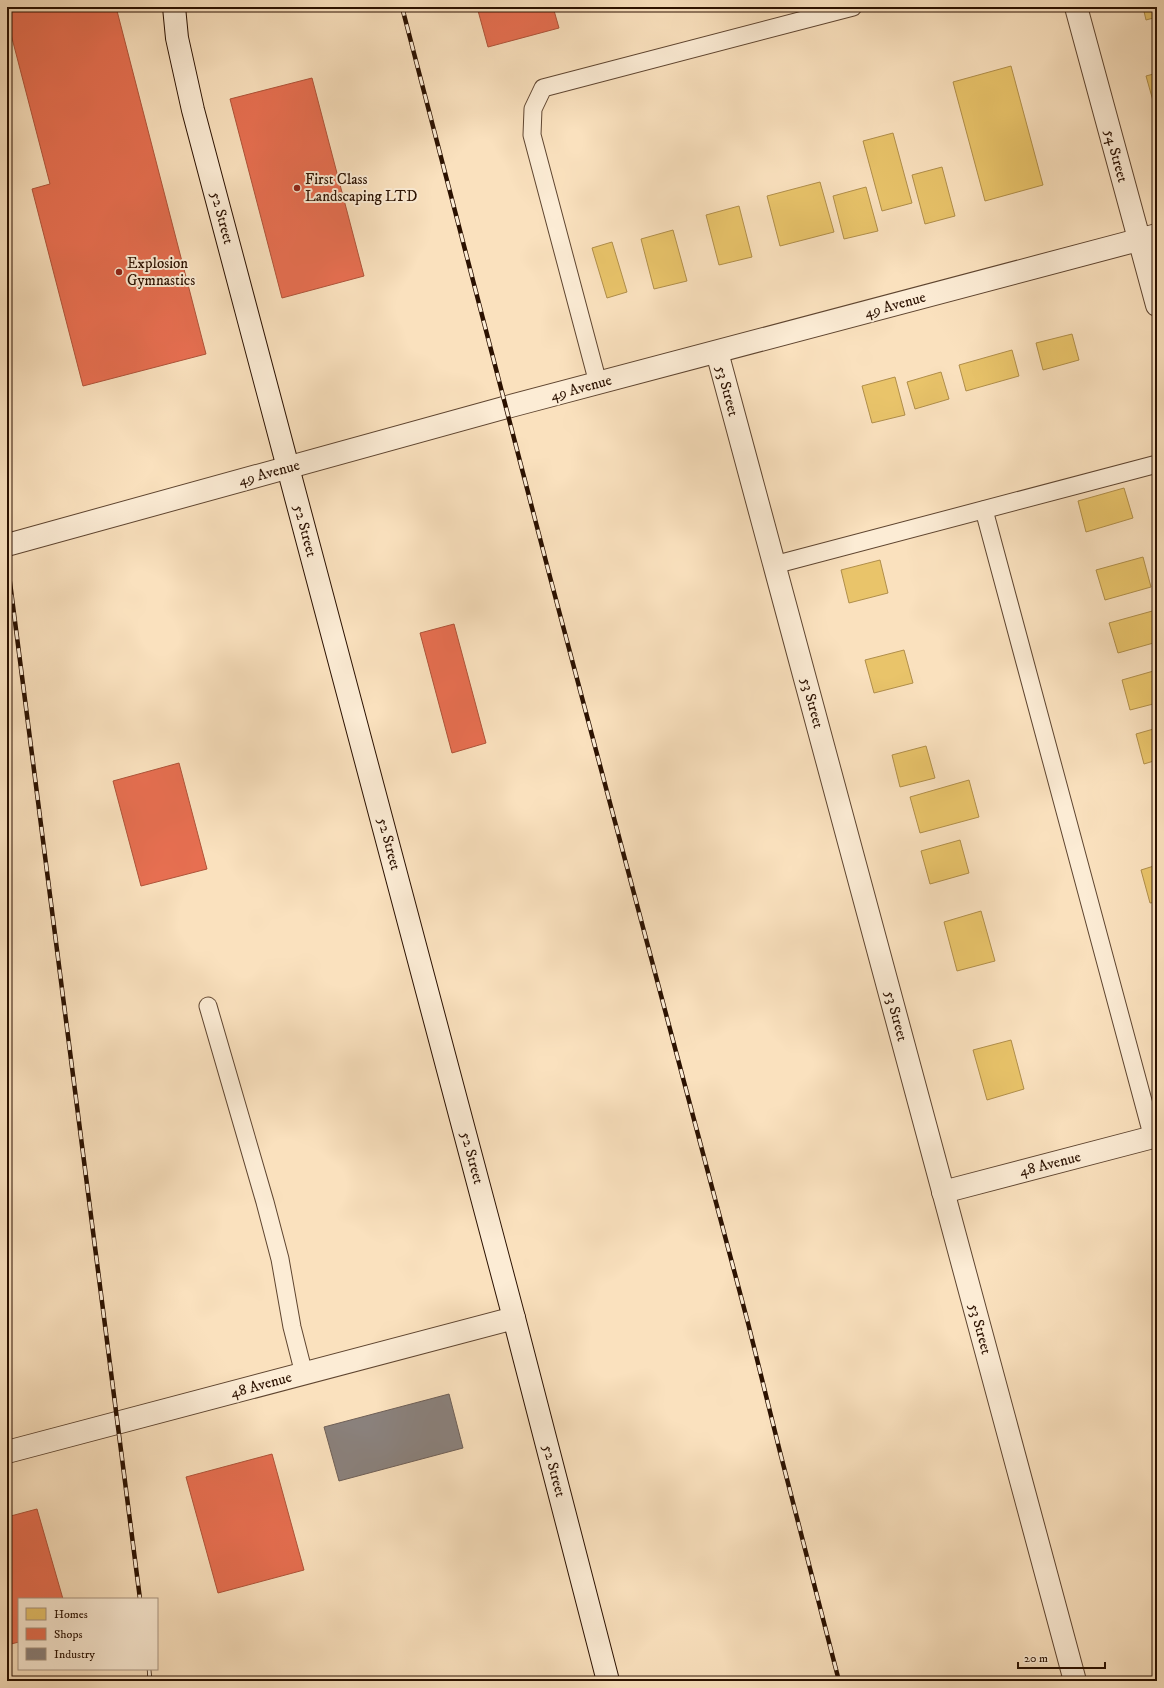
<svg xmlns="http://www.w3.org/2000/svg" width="1164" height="1688" font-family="'IM FELL DW Pica',serif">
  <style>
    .homes { fill: #e9c46a; stroke: #b08e4a }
    .shops { fill: #e76f51; stroke: #af5339 }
    .industry { fill: #8a817c; stroke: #6e5f57 }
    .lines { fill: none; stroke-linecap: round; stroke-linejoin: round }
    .service-casing { stroke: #5f4530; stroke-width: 19 }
    .minor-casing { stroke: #5f4530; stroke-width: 24 }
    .tertiary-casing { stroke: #5f4530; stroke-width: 24 }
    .secondary-casing { stroke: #2b1100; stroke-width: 24 }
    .service { stroke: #fcecd5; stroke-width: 17 }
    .minor { stroke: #fcecd5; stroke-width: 22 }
    .tertiary { stroke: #fcecd5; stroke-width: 22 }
    .secondary { stroke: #fcecd5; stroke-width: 22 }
    .rail-casing { stroke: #2b1100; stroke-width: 4.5 }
    .rail { stroke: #fcecd5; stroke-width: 3; stroke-dasharray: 9; stroke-linecap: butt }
    .poi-dot { fill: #8f2418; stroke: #fcecd5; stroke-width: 1.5 }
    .labels { text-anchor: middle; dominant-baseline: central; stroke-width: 4; stroke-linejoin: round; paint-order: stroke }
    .street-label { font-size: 15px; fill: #2b1100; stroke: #fcecd5 }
    .poi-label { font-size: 15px; fill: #2b1100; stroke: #fcecd5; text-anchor: start }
  </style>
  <rect width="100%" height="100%" fill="#fae1be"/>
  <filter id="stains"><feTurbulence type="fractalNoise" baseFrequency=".005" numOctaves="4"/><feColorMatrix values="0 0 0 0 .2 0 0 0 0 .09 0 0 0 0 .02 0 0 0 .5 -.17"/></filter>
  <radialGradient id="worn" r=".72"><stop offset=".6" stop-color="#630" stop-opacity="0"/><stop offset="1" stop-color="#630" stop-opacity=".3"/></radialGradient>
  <g class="homes">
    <path d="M1143,7h14v10l-11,3z"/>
    <path d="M1011,66l32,119 -58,16 -32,-119z"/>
    <path d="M1157,73v42l-11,-39z"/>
    <path d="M893,133l19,70 -30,8 -19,-70z"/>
    <path d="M942,167l13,49 -30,8 -13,-49z"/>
    <path d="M820,182l14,50 -54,14 -13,-50z"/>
    <path d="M866,187l12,44 -34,8 -11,-43z"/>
    <path d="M739,206l13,51 -33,8 -13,-50z"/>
    <path d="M673,230l14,51 -33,8 -13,-50z"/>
    <path d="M612,242l15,50 -20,6 -15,-50z"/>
    <path d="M1072,334l7,26 -36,10 -7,-27z"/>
    <path d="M1012,350l7,26 -53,15 -7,-26z"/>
    <path d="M941,372l8,27 -34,10 -8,-27z"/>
    <path d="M895,377l10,38 -33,8 -10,-37z"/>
    <path d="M1124,488l9,30 -47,14 -8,-31z"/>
    <path d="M1143,557l8,30 -46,13 -9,-30z"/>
    <path d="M880,560l8,33 -39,10 -8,-33z"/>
    <path d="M1156,610l1,32 -39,11 -9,-30z"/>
    <path d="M904,650l9,33 -39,10 -9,-33z"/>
    <path d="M1157,670v33l-27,7 -8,-30z"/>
    <path d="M1157,728v32l-13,4 -8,-30z"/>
    <path d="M926,746l9,32 -35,9 -8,-32z"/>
    <path d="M969,780l10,37 -59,16 -10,-36z"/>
    <path d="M960,840l9,33 -39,11 -9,-33z"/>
    <path d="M1157,865v37l-7,1 -9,-33z"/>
    <path d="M981,911l14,50 -38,10 -13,-49z"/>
    <path d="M1011,1040l13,49 -37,11 -14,-50z"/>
  </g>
  <g class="shops">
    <path d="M7,7h109l90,347 -123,32 -51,-197 18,-5 -43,-165z"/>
    <path d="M477,7h76l6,21 -71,19z"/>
    <path d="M312,78l52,198 -82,22 -52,-199z"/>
    <path d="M454,624l32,119 -34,10 -32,-120z"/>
    <path d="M179,763l28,106 -66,17 -28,-105z"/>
    <path d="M272,1454l32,116 -86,23 -32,-116z"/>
    <path d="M37,1509l26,90h-44v43l-12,3v-128z"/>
  </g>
  <path class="industry" d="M449,1394l14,54 -124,33 -15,-54z"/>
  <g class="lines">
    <g class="service-casing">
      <g id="service">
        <path d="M598,383l-66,-248 1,-26 10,-21 310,-81"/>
        <path d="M984,510l169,628"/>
        <path d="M774,565l383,-101"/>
        <path d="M208,1006l57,196 15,57 12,68 12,47"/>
      </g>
    </g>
    <g class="minor-casing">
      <g id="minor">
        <path d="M1076,7l81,298"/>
        <path d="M717,352l358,1329"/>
        <path d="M507,407l650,-172"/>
        <path d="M943,1192l214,-56"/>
        <path d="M7,1452l507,-134"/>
      </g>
    </g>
    <g class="tertiary-casing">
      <path id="tertiary" d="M7,545l500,-138"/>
    </g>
    <g class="secondary-casing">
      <path id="secondary" d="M174,7l3,31 16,72 321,1208 94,363"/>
    </g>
    <use href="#service" class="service"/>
    <use href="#minor" class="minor"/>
    <use href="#tertiary" class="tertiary"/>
    <use href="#secondary" class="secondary"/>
    <g class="rail-casing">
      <g id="rail">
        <path d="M402,7l148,570 198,746 32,129 59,229"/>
        <path d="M7,559l133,1040"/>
        <path d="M149,1669l1,12"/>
      </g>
    </g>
    <use href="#rail" class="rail"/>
  </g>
  <g class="poi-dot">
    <circle cx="297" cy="188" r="4"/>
    <circle cx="119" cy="272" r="4"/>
  </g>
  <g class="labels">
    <g class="street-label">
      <text transform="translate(1116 156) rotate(75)">54 Street</text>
      <text transform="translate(222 218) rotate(75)">52 Street</text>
      <text transform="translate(895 305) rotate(-15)">49 Avenue</text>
      <text transform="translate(581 388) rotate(-15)">49 Avenue</text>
      <text transform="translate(727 391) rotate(75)">53 Street</text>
      <text transform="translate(269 473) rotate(-15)">49 Avenue</text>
      <text transform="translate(305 531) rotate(75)">52 Street</text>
      <text transform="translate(812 703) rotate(75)">53 Street</text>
      <text transform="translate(389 844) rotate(75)">52 Street</text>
      <text transform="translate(896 1016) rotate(75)">53 Street</text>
      <text transform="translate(472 1158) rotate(75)">52 Street</text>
      <text transform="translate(1050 1164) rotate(-14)">48 Avenue</text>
      <text transform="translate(980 1329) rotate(75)">53 Street</text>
      <text transform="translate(261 1385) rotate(-15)">48 Avenue</text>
      <text transform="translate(554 1471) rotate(75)">52 Street</text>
    </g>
    <g class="poi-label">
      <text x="305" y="179">First Class<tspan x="305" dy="17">Landscaping LTD</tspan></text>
      <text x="127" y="263">Explosion<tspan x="127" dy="17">Gymnastics</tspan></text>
    </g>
  </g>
  <rect width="1164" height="1688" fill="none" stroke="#fae1be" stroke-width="24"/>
  <rect x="8" y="8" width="1148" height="1672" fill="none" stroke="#2b1100" stroke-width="2"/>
  <rect x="12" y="12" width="1140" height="1664" fill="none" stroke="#2b1100"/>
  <rect x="18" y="1598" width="140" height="72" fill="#fcecd5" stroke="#a89480"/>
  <rect x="26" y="1608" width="20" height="12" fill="#e9c46a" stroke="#a89480"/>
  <text x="54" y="1618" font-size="12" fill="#2b1100">Homes</text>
  <rect x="26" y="1628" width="20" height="12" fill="#e76f51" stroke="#a89480"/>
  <text x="54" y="1638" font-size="12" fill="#2b1100">Shops</text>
  <rect x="26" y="1648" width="20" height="12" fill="#8a817c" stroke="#a89480"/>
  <text x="54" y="1658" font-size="12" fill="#2b1100">Industry</text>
  <path d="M1018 1662v6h87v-6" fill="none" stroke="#2b1100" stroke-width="2"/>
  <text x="1024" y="1662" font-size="12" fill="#2b1100" stroke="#fcecd5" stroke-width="3" paint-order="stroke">20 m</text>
  <rect width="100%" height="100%" filter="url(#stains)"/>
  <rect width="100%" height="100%" fill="url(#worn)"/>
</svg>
